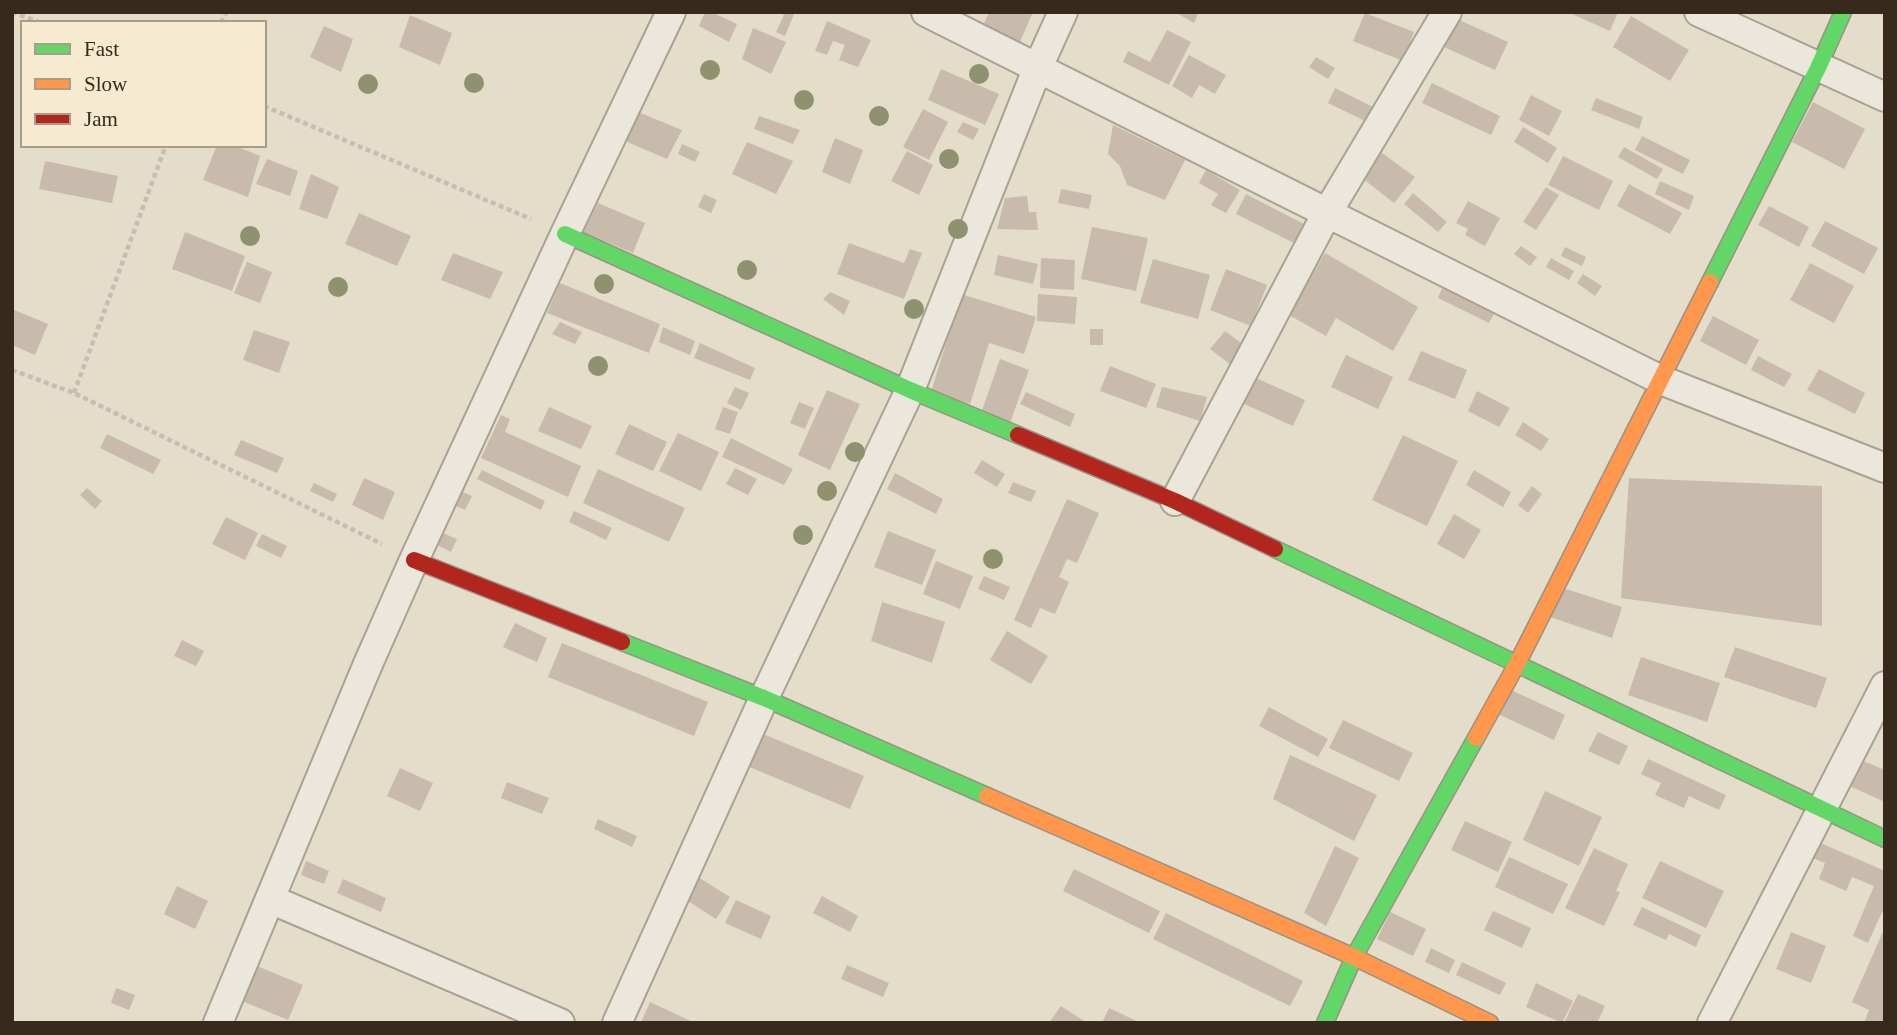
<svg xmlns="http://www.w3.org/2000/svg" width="1897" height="1035" font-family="Georgia,serif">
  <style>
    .building { fill: #c8bbab }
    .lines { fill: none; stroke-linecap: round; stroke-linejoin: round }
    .street-casing { stroke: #a9a194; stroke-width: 32 }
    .fast-casing { stroke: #999184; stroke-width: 19 }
    .slow-casing { stroke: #999184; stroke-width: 19 }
    .jam-casing { stroke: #999184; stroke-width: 19 }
    .path { stroke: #c4beb4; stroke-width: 4.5; stroke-dasharray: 5 3.5; stroke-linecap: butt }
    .street { stroke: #ece7dc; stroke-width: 28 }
    .fast { stroke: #63d668; stroke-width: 16 }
    .slow { stroke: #ff974d; stroke-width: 16 }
    .jam { stroke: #b3261e; stroke-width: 16 }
    .tree { fill: #8e926e }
  </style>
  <rect width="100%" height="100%" fill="#e4ddca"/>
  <g class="building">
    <path d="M705,12h6l26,12 -8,18 -30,-16z"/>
    <path d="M778,12h17l-10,24 -9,-4 8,-17z"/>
    <path d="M989,12h44l-13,30 -37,-16z"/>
    <path d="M1175,12h24l-5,11z"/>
    <path d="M1573,12h45l-8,19 -38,-17z"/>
    <path d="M1365,13l49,19 -11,29 -50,-20z"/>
    <path d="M410,15l42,18 -12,32 -41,-18z"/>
    <path d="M1631,16l58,34 -19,31 -57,-34z"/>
    <path d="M1457,19l51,23 -13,28 -51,-23z"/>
    <path d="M827,21l44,19 -13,27 -19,-7 6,-15 -12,-4 -6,14 -12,-4z"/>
    <path d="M324,26l29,13 -12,33 -31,-15z"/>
    <path d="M753,28l33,14 -15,32 -29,-15z"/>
    <path d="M1167,30l24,12 -22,43 -46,-23 5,-11 22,11z"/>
    <path d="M1189,55l37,20 -11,19 -16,-9 -7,13 -20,-12z"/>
    <path d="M1316,57l19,11 -7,11 -19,-12z"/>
    <path d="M941,69l58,25 -14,31 -57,-25z"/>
    <path d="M1432,83l68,33 -9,19 -69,-32z"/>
    <path d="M1335,88l38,19 -8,14 -37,-18z"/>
    <path d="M1531,95l31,16 -13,25 -30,-16z"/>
    <path d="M1596,98l47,19 -4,12 -48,-19z"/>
    <path d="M1813,102l52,27 -21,40 -52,-27z"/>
    <path d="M923,109l25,13 -19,38 -26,-13z"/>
    <path d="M638,112l44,18 -15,29 -42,-18z"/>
    <path d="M759,116l41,14 -7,14 -39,-15z"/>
    <path d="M963,122l16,7 -6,11 -16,-8z"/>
    <path d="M1113,125l72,35 -20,40 -38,-15 -7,-19 -12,-12z"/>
    <path d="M1523,127l34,21 -9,15 -34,-21z"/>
    <path d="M1642,136l48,24 -7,14 -48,-24z"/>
    <path d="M835,138l28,12 -13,34 -28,-12z"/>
    <path d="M747,142l46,19 -17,33 -44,-20z"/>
    <path d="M682,144l18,8 -5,10 -17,-8z"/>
    <path d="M217,145h16l27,11 -12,41 -45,-17z"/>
    <path d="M1624,147l39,22 -6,10 -39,-22z"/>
    <path d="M907,151l26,14 -14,30 -28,-14z"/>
    <path d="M1382,153l33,24 -21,26 -32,-25z"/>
    <path d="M1563,156l50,25 -14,29 -51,-25z"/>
    <path d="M267,159l31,12 -8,25 -34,-12z"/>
    <path d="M45,161l73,15 -6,27 -73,-14z"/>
    <path d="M1206,170l34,20 -14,23 -15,-8 7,-11 -19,-11z"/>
    <path d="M311,174l28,13 -12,32 -28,-10z"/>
    <path d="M1660,181l34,15 -5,14 -34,-16z"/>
    <path d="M1629,184l53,29 -12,21 -53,-28z"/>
    <path d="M1546,187l13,8 -23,35 -13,-8z"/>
    <path d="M1061,189l31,6 -3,14 -31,-6z"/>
    <path d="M1413,193l34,29 -9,10 -34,-28z"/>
    <path d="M704,194l13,6 -6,13 -13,-6z"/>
    <path d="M1246,194l58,30 -10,19 -58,-29z"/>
    <path d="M1027,196l2,16h7l2,18 -41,-1 8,-31z"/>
    <path d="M1468,201l32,17 -15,28 -20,-11 3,-6 -12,-6z"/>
    <path d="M598,203l47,20 -12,30 -50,-21z"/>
    <path d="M1769,206l40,21 -10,20 -41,-22z"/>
    <path d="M359,213l52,23 -14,30 -52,-22z"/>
    <path d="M1825,221l53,27 -14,26 -53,-28z"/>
    <path d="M1092,227l56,11 -12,53 -55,-12z"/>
    <path d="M185,232l60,24 -13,35 -60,-22z"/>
    <path d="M849,243l55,20 6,-14 12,4 -18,46 -67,-25z"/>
    <path d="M1521,246l16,11 -7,9 -16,-12z"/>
    <path d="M1565,247l21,10 -4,9 -21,-10z"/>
    <path d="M453,253l50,19 -13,27 -49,-19z"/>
    <path d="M1325,253l93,54 -25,44 -57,-33 -10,18 -37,-21z"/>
    <path d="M998,255l40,9 -5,20 -39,-9z"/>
    <path d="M1041,258l34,2 -1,30 -34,-2z"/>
    <path d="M1551,258l23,13 -5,9 -23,-13z"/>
    <path d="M1153,259l57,16 -12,44 -58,-16z"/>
    <path d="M247,262l25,10 -12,31 -26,-10z"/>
    <path d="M1810,263l44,23 -20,37 -44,-23z"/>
    <path d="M1226,269l41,16 -16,41 -41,-16z"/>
    <path d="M1583,274l19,12 -7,10 -18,-13z"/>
    <path d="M560,283l100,41 -11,29 -102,-40z"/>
    <path d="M1443,286l52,26 -6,11 -51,-25z"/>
    <path d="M830,292l20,9 -6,14 -21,-16z"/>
    <path d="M961,294l75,23 -12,37 -35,-11 -19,61 -39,-12z"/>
    <path d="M1038,294l39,3 -2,27 -38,-3z"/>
    <path d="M12,309l36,15 -13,31 -23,-10z"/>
    <path d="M1713,316l46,24 -13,25 -46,-24z"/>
    <path d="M560,322l22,10 -7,12 -23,-10z"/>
    <path d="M663,327l32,14 -5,14 -31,-13z"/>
    <rect x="1090" y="329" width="13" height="16"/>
    <path d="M254,330l36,12 -11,31 -36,-13z"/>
    <path d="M1225,331l20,15 -14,19 -21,-16z"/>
    <path d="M700,343l55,25 -5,12 -56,-22z"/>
    <path d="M1421,351l46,19 -12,29 -47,-19z"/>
    <path d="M1346,355l47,22 -15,32 -47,-22z"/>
    <path d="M1758,356l34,18 -8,13 -33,-17z"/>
    <path d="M1000,359l29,11 -19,53 -29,-10z"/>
    <path d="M1110,366l46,18 -10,24 -46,-17z"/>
    <path d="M1819,369l46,24 -10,21 -48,-24z"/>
    <path d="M1256,378l49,22 -12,26 -49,-22z"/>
    <path d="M735,387l14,6 -8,17 -14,-7z"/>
    <path d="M1162,387l45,10 -7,24 -44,-14z"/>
    <path d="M827,390l33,14 -30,66 -32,-15z"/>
    <path d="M1477,391l33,17 -11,19 -31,-16z"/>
    <path d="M1026,392l49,22 -5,13 -50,-23z"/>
    <path d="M799,402l15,6 -9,21 -15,-6z"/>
    <path d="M549,407l43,19 -11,23 -43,-18z"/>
    <path d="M723,407l15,5 -8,22 -15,-5z"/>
    <path d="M501,415l9,4 -5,13 76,34 -13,31 -87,-39z"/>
    <path d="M1523,422l26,17 -8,12 -26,-16z"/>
    <path d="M629,424l38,18 -14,29 -38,-17z"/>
    <path d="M678,433l41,19 -18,39 -42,-20z"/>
    <path d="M107,434l54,26 -8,14 -53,-26z"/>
    <path d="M1403,435l55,26 -31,65 -55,-26z"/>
    <path d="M731,438l62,31 -9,16 -62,-28z"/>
    <path d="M241,440l43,18 -7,15 -43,-18z"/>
    <path d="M982,460l23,14 -8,13 -23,-14z"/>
    <path d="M735,468l22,11 -9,16 -22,-11z"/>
    <path d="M598,469l87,39 -16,34 -86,-39z"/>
    <path d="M482,470l63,31 -4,9 -64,-31z"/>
    <path d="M1474,470l37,22 -8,15 -37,-22z"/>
    <path d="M895,473l48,26 -7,15 -49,-25z"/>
    <path d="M364,478l31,14 -12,28 -31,-15z"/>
    <path d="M1629,478l193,8v140l-201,-28z"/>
    <path d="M1013,482l23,9 -5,11 -23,-9z"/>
    <path d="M314,483l23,11 -4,8 -23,-11z"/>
    <path d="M1532,486l10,8 -14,19 -10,-8z"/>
    <path d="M87,488l15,13 -7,8 -15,-14z"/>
    <path d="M463,492l9,4 -7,14 -9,-4z"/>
    <path d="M1067,499l32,14 -22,50 -10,-4 -8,18 10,5 -14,32 -15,-6 -9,20 -17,-8z"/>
    <path d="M574,511l38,17 -6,12 -37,-18z"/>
    <path d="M1454,514l27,16 -17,29 -27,-15z"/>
    <path d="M226,517l32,16 -13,27 -33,-16z"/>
    <path d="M888,531l48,19 -14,35 -48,-18z"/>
    <path d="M443,533l14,6 -6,13 -14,-7z"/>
    <path d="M262,534l25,12 -6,12 -25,-12z"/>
    <path d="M936,561l37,15 -13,33 -37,-15z"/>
    <path d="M984,576l26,11 -6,13 -26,-11z"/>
    <path d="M1560,587l62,20 -10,31 -62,-21z"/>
    <path d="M882,602l63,20 -13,41 -61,-22z"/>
    <path d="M515,623l32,15 -10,24 -34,-15z"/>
    <path d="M1007,631l41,25 -17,28 -41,-24z"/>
    <path d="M182,640l22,11 -8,15 -22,-10z"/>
    <path d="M562,643l146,59 -14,34 -146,-59z"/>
    <path d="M1735,647l92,31 -11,30 -92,-31z"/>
    <path d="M1641,657l79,26 -13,39 -79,-27z"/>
    <path d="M1509,689l56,26 -11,25 -56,-26z"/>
    <path d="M1269,707l59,32 -10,18 -59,-31z"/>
    <path d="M1343,720l70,33 -14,28 -70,-33z"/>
    <path d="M1598,732l30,14 -9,19 -31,-14z"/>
    <path d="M761,733l103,43 -14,33 -103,-43z"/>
    <path d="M1290,755l87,40 -23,46 -81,-42z"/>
    <path d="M1856,758l29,12v32l-40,-18z"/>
    <path d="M1648,759l78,36 -7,15 -30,-14 -5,12 -29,-13 6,-12 -20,-9z"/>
    <path d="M400,768l33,15 -13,28 -33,-15z"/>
    <path d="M507,782l42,16 -7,16 -41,-16z"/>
    <path d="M1545,791l57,26 -23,49 -56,-26z"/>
    <path d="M598,819l39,17 -5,11 -38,-18z"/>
    <path d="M1465,821l47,21 -14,30 -47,-22z"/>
    <path d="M1816,841l69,30v40l-2,-1 -15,33 -15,-7 21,-50 -22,-9 -6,14 -27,-12 6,-16 -15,-6z"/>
    <path d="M1335,846l24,12 -33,68 -22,-13z"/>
    <path d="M1594,848l34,16 -12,27 4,1 -16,34 -39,-18z"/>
    <path d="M1509,857l59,27 -15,30 -58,-27z"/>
    <path d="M306,861l23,10 -5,13 -23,-9z"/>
    <path d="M1660,861l64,30 -18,37 -64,-30z"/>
    <path d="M1074,869l86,42 -11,22 -86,-42z"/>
    <path d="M698,877l32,20 -14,22 -31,-20z"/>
    <path d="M343,879l43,19 -5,14 -44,-19z"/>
    <path d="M177,886l31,15 -13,28 -31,-15z"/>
    <path d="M822,896l36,20 -8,16 -37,-19z"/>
    <path d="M736,900l35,16 -10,23 -36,-16z"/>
    <path d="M1642,907l59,28 -5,12 -27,-13 -3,6 -33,-15z"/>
    <path d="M1493,911l38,17 -9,20 -38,-18z"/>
    <path d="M1390,912l36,17 -13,27 -36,-17z"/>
    <path d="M1166,913l137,68 -13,25 -137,-67z"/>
    <path d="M1885,927v96h-21l5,-13 -17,-8z"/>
    <path d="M1791,932l35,14 -15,37 -35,-14z"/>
    <path d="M1431,948l24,12 -6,13 -24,-11z"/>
    <path d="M1462,962l44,21 -6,12 -44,-20z"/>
    <path d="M250,963l53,22 -15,35 -53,-22z"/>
    <path d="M847,965l42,18 -6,14 -42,-18z"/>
    <path d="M1536,983l37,18 -11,22 -36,-16z"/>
    <path d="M116,988l19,7 -6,15 -18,-7z"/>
    <path d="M1578,994l27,12 -8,17h-33z"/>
    <path d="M650,1002l45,21h-54z"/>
    <path d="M1061,1006l26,17h-38z"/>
    <path d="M1109,1008l32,15h-39z"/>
  </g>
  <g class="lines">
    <g class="street-casing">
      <g id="street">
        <path d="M926,12l735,368 224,88"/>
        <path d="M1699,12l186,85"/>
        <path d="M1175,501l152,-288 120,-201"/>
        <path d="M270,899l290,124"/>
        <path d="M218,1023l150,-359 46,-104 151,-326 106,-222"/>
        <path d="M617,1023l147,-325 146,-308 128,-323 25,-55"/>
        <path d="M1712,1023l173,-337"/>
      </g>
    </g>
    <g class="fast-casing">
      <g id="fast">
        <path d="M565,234l345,156 108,45"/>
        <path d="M1710,282l108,-214 25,-56"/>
        <path d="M1275,549l610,290"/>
        <path d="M622,642l142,56 223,98"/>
        <path d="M1325,1023l29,-66 122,-219"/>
      </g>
    </g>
    <g class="slow-casing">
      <g id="slow">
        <path d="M1476,738l41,-74 193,-382"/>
        <path d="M987,796l367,161 136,66"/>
      </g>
    </g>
    <g class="jam-casing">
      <g id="jam">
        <path d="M1018,435l157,66 100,48"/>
        <path d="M414,560l208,82"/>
      </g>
    </g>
    <g class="path">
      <path d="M12,12l30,11"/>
      <path d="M221,23l5,-11"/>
      <path d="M264,106l267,113"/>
      <path d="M12,370l62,23 308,151"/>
      <path d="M74,393l92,-248"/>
    </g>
    <use href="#street" class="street"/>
    <use href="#fast" class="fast"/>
    <use href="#slow" class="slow"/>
    <use href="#jam" class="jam"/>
  </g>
  <g class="tree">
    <circle cx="710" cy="70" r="10"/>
    <circle cx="979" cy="74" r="10"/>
    <circle cx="474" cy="83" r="10"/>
    <circle cx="368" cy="84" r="10"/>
    <circle cx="804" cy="100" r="10"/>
    <circle cx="879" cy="116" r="10"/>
    <circle cx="949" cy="159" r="10"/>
    <circle cx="958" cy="229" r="10"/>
    <circle cx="250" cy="236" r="10"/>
    <circle cx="747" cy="270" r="10"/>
    <circle cx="604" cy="284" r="10"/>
    <circle cx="338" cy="287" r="10"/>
    <circle cx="914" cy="309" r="10"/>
    <circle cx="598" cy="366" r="10"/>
    <circle cx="855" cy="452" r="10"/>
    <circle cx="827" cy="491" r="10"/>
    <circle cx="803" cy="535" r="10"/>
    <circle cx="993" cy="559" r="10"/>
  </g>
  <rect width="1897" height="1035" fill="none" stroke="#37291c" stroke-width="28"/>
  <rect x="21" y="21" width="245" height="126" fill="#f6ebd0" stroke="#aa9d88" stroke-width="2"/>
  <rect x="35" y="44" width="35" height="10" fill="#63d668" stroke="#aa9d88" stroke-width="2"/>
  <text x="84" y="56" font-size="21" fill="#37291c">Fast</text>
  <rect x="35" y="79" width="35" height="10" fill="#ff974d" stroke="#aa9d88" stroke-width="2"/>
  <text x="84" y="91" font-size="21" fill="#37291c">Slow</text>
  <rect x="35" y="114" width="35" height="10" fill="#b3261e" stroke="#aa9d88" stroke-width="2"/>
  <text x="84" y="126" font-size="21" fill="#37291c">Jam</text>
</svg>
